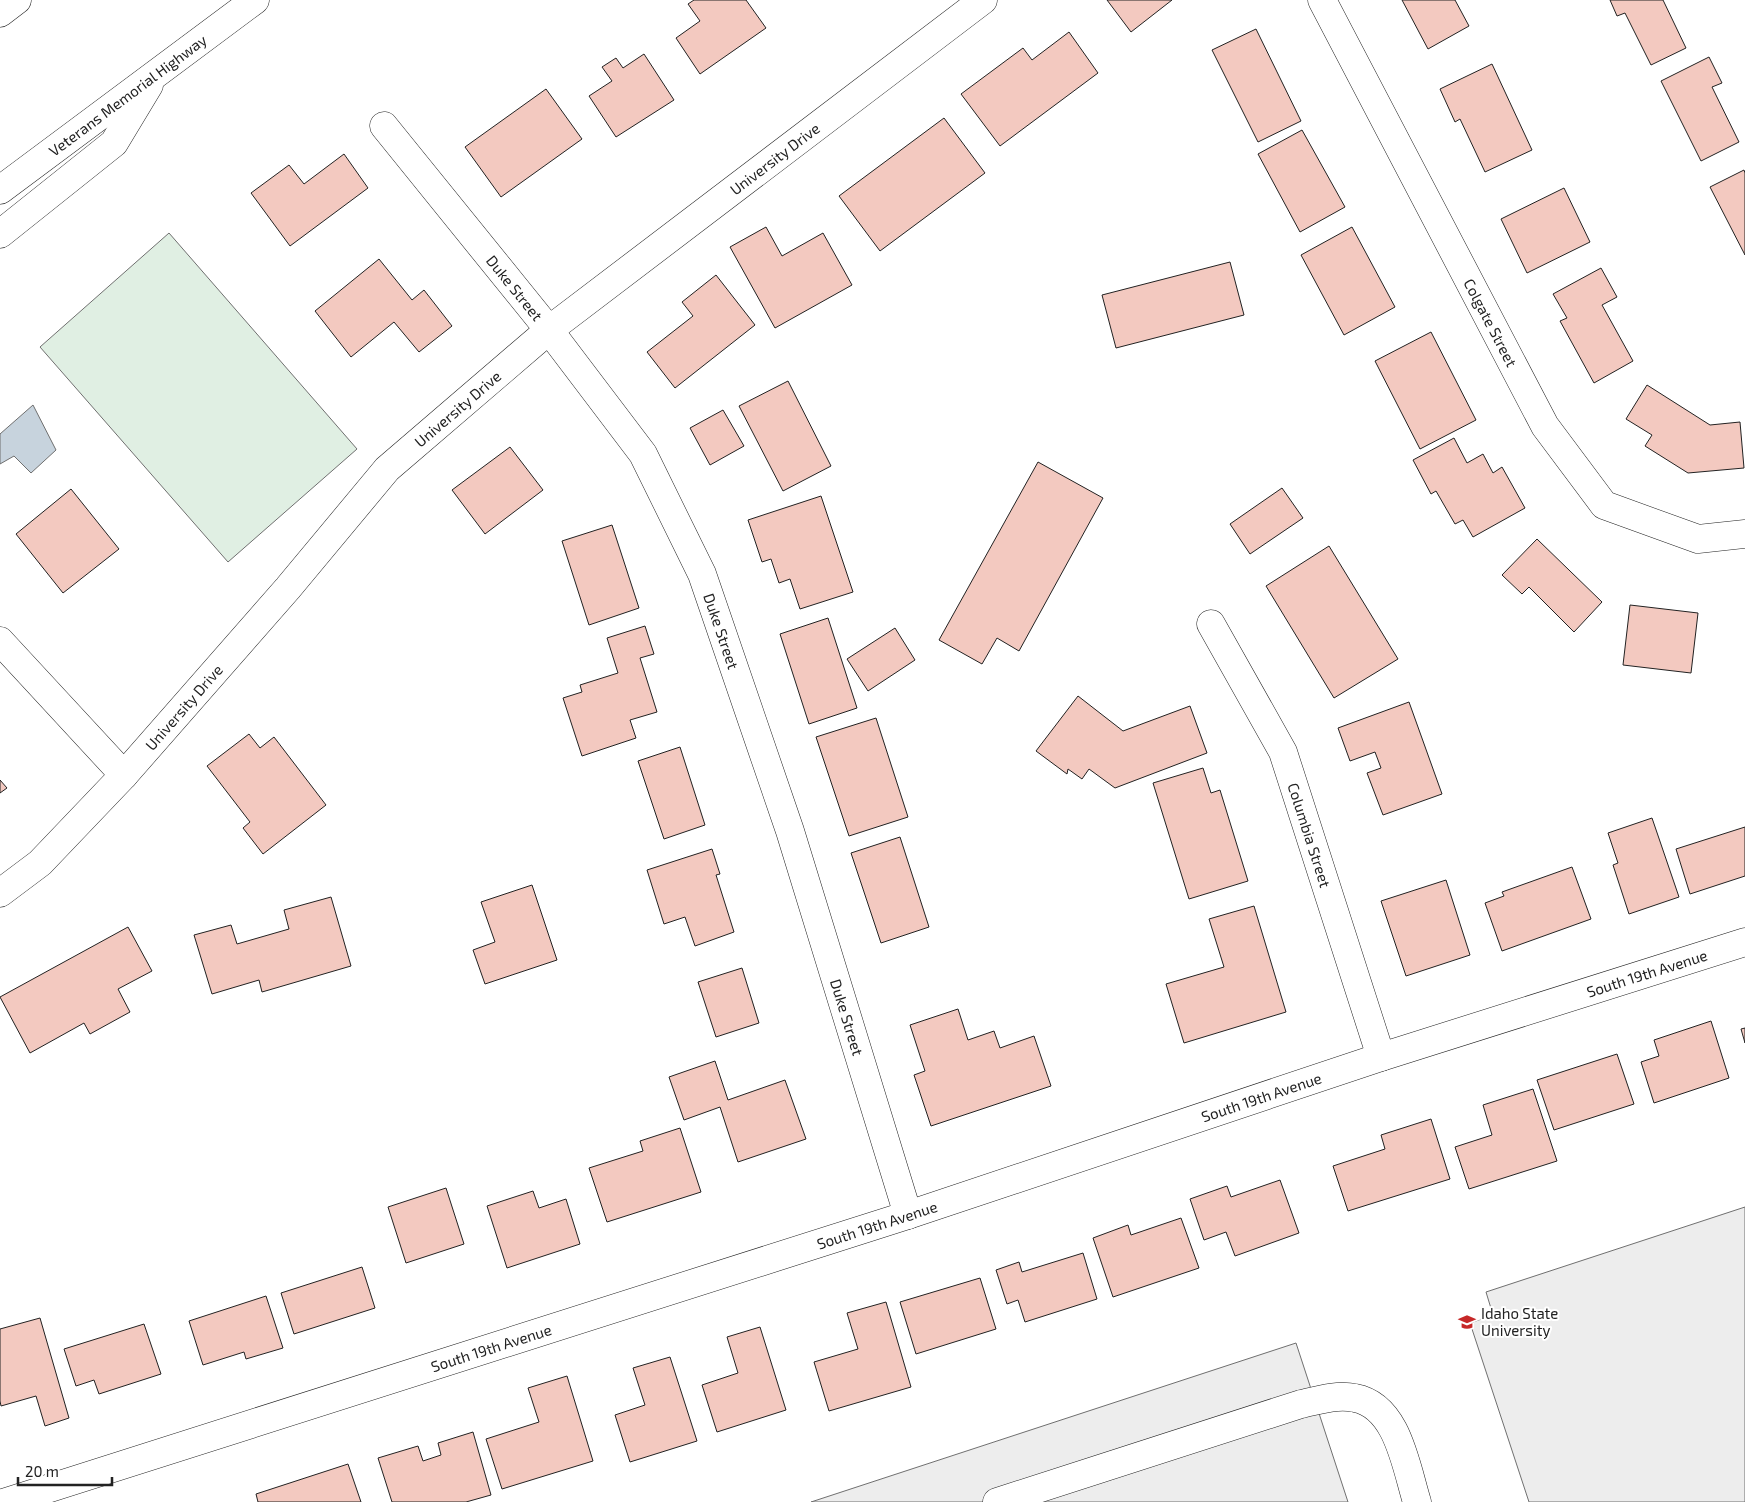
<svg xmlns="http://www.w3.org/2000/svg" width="1745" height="1502" font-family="'Exo 2',sans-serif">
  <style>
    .green { fill: #e0efe3; stroke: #6f6f6f }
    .parking { fill: #ededed; stroke: #6f6f6f }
    .water { fill: #c7d3dd; stroke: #6f6f6f }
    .building { fill: #f3c9c0; stroke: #222 }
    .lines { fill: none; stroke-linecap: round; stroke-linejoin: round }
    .minor-casing { stroke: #222; stroke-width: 29 }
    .highway-casing { stroke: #222; stroke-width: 29 }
    .minor { stroke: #fff; stroke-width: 28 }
    .highway { stroke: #fff; stroke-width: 28 }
    .labels { text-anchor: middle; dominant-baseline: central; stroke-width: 4; stroke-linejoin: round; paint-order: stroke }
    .street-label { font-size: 15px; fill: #222; stroke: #fff }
    .poi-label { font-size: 15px; fill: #222; stroke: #fff; text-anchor: start }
  </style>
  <rect width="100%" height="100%" fill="#fff"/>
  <path class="green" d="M169,233l188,216 -129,113 -188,-215z"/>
  <g class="parking">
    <path d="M1745,1207v295h-216l-59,-179 23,-8 -7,-23z"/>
    <path d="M1296,1343l52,159h-537z"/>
  </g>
  <path class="water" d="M33,405l23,45 -25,23 -17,-17 -14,8v-30z"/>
  <g class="building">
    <path d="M694,0h52l20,28 -66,46 -24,-36 24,-17 -12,-17z"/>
    <path d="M1107,0h65l-41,32z"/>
    <path d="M1402,0h53l14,26 -41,23z"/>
    <path d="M1610,0h53l23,48 -35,17 -26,-52 -8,3z"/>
    <path d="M1256,29l45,92 -43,21 -46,-92z"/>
    <path d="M1069,32l29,41 -98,73 -39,-52 62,-46 9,12z"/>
    <path d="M644,54l30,46 -58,37 -27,-41 23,-15 -10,-14 14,-9 7,10z"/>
    <path d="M1709,57l13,26 -10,4 27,55 -38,19 -40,-80z"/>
    <path d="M1492,64l40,86 -47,22 -25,-53 -5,3 -15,-33z"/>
    <path d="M546,89l36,50 -81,58 -36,-50z"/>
    <path d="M944,118l41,55 -105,78 -41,-55z"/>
    <path d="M1302,130l43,77 -45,25 -42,-78z"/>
    <path d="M344,154l24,34 -78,58 -39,-53 38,-28 15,19z"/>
    <path d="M1744,170l1,3v82l-35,-68z"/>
    <path d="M1564,188l26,54 -63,31 -26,-54z"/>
    <path d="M766,227l16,29 41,-23 29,52 -77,43 -45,-81z"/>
    <path d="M1352,227l43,80 -51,28 -43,-80z"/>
    <path d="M379,259l33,41 12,-10 28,36 -33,26 -25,-30 -43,35 -36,-46z"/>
    <path d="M1230,262l14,53 -128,33 -14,-53z"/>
    <path d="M1601,268l16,29 -15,8 31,56 -39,22 -34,-62 7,-3 -14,-24z"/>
    <path d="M716,275l39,50 -80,63 -28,-36 46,-36 -11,-14z"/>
    <path d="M1431,332l45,88 -56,29 -45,-88z"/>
    <path d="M788,381l43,85 -48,25 -44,-85z"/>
    <path d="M1647,385l63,40 30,-3 4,46 -56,5 -43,-27 7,-11 -26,-16z"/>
    <path d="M723,410l21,36 -34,19 -20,-37z"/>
    <path d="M1454,438l13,25 16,-9 10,19 9,-6 23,41 -52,29 -10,-17 -8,4 -19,-33 -5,3 -18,-34z"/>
    <path d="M510,447l33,43 -58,44 -33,-44z"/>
    <path d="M1038,462l65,36 -84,153 -22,-13 -15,26 -43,-24z"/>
    <path d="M1282,488l21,30 -53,36 -20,-30z"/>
    <path d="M71,489l48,60 -56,44 -47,-59z"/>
    <path d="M821,496l32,96 -53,17 -10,-30 -11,4 -8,-24 -9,3 -14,-42z"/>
    <path d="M612,525l27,83 -50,17 -27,-84z"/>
    <path d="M1537,539l65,63 -28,30 -45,-45 -7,7 -20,-19z"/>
    <path d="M1329,546l69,113 -64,39 -68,-112z"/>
    <path d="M1630,605l68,8 -7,60 -68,-8z"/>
    <path d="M828,618l29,90 -48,16 -29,-90z"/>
    <path d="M645,626l9,28 -14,4 17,54 -27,8 6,18 -54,18 -19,-58 19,-6 -2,-7 38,-12 -11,-35z"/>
    <path d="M895,628l20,32 -47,31 -21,-32z"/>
    <path d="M1078,696l45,35 67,-25 17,47 -92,35 -26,-19 -7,10 -14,-10 -1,5 -31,-23z"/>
    <path d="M1409,702l33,92 -59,21 -16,-42 14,-5 -6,-16 -25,9 -12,-33z"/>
    <path d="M876,718l32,99 -59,19 -33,-99z"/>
    <path d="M249,734l11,14 14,-11 52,68 -63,49 -20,-26 7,-6 -43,-56z"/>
    <path d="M680,747l25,78 -41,14 -26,-78z"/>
    <path d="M1203,768l8,25 9,-3 28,91 -59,18 -36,-116z"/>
    <path d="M0,780l7,8 -7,5z"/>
    <path d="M1652,818l27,79 -50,17 -16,-49 5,-2 -10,-30z"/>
    <path d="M1745,827v49l-55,18 -14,-45z"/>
    <path d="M900,837l29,90 -48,16 -30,-90z"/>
    <path d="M712,849l8,25 -4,1 18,57 -39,14 -10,-29 -21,7 -17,-54z"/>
    <path d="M1572,867l19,52 -89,32 -17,-48 19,-7 -2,-4z"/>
    <path d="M1446,880l24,75 -64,21 -25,-75z"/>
    <path d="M532,885l25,75 -72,24 -12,-34 22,-8 -14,-40z"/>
    <path d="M331,897l20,69 -89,26 -3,-12 -47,14 -18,-59 37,-10 6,19 52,-15 -5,-19z"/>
    <path d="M1254,906l32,106 -102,31 -18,-59 58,-17 -15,-48z"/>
    <path d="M128,927l24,44 -34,18 12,23 -40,22 -6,-11 -54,30 -30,-56z"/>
    <path d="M742,968l17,55 -43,14 -18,-55z"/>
    <path d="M958,1009l10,31 26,-9 6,17 34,-12 17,50 -120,40 -17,-51 11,-4 -15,-46z"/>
    <path d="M1711,1021l18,57 -75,25 -13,-41 18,-6 -5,-16z"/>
    <path d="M1745,1028v15l-4,-14z"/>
    <path d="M1617,1054l17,50 -80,26 -17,-50z"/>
    <path d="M715,1061l13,39 57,-20 21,59 -68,23 -18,-55 -36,13 -15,-43z"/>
    <path d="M1533,1089l24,72 -88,28 -14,-42 37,-12 -9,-30z"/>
    <path d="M1431,1119l19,60 -102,32 -15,-45 52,-17 -4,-14z"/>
    <path d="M680,1128l21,64 -94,30 -18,-54 54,-17 -3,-10z"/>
    <path d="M1280,1180l19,53 -64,23 -9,-24 -22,8 -14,-41 37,-13 4,11z"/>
    <path d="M446,1188l18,56 -58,19 -18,-56z"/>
    <path d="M533,1191l6,17 27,-9 14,45 -73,24 -20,-62z"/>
    <path d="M1181,1218l18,50 -86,29 -20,-59 35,-13 3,10z"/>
    <path d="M1083,1253l14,46 -72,23 -7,-22 -11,4 -11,-34 23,-8 3,10z"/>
    <path d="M362,1267l13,41 -81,26 -13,-41z"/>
    <path d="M980,1278l16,51 -80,25 -16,-52z"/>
    <path d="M266,1296l17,52 -37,11 -2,-7 -41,13 -14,-44z"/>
    <path d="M886,1302l25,85 -82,24 -15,-49 44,-13 -11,-36z"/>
    <path d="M40,1318l29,100 -24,8 -9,-30 -35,10 -1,-5v-72z"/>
    <path d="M144,1324l17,50 -62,20 -5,-14 -18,6 -12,-37z"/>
    <path d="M760,1327l26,83 -69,22 -15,-47 36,-12 -11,-36z"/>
    <path d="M670,1357l27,84 -67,21 -15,-47 30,-10 -12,-37z"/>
    <path d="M567,1376l26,85 -91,28 -16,-50 53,-17 -11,-34z"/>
    <path d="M473,1432l18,63 -25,7h-74l-14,-44 40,-12 5,15 18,-6 -3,-12z"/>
    <path d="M348,1464l13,38h-103l-2,-8z"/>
  </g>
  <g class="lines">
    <g class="minor-casing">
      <g id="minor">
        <path id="s1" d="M1322,0l223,426 59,79 94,34 47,-5"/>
        <path id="s2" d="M384,126l165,204 94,124 59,120 88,257 118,384"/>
        <path id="s3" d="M1211,624l72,128 98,305"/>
        <path d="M0,641l124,134"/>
        <path id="s4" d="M0,893l40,-30 84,-88 164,-187 99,-119 162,-139 434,-330"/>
        <path id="s5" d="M6,1502l902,-287 473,-158 364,-115"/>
        <path d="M997,1502l304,-98c17,-4 37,-10 54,-6 43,8 51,69 62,104"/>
      </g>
    </g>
    <g class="highway-casing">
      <g id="highway">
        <path d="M0,13l17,-13"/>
        <path id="s6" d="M0,190l255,-190"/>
        <path d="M0,234l114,-91 35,-58"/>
      </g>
    </g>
    <use href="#minor" class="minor"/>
    <use href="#highway" class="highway"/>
  </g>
  <defs>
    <g id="university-bare" transform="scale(1.35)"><path d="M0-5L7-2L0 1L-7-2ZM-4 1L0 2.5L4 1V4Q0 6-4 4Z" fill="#c62828" stroke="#fff" stroke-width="2.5" paint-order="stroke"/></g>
  </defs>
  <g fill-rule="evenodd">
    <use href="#university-bare" x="1467" y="1322"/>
  </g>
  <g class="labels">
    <g class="street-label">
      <text stroke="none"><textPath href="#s6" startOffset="159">Veterans Memorial Highway</textPath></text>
      <text stroke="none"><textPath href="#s4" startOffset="1072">University Drive</textPath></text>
      <text stroke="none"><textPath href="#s2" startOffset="208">Duke Street</textPath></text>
      <text stroke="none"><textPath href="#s1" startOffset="364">Colgate Street</textPath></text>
      <text stroke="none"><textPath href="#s4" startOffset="668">University Drive</textPath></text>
      <text stroke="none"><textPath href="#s2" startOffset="612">Duke Street</textPath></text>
      <text stroke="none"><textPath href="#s4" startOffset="262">University Drive</textPath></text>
      <text stroke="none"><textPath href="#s3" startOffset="234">Columbia Street</textPath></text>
      <text stroke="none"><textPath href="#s5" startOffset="1724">South 19th Avenue</textPath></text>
      <text stroke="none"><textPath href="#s2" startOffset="1018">Duke Street</textPath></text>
      <text stroke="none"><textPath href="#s5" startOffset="1319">South 19th Avenue</textPath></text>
      <text stroke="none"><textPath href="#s5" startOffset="914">South 19th Avenue</textPath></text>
      <text stroke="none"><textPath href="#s5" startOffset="509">South 19th Avenue</textPath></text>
    </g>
    <g class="poi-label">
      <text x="1481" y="1313">Idaho State<tspan x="1481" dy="17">University</tspan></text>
    </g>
  </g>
  <path d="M18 1477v8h94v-8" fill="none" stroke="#222222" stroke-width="2.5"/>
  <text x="25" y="1477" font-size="15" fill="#222222" stroke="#ffffff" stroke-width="4" paint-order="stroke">20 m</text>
</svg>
